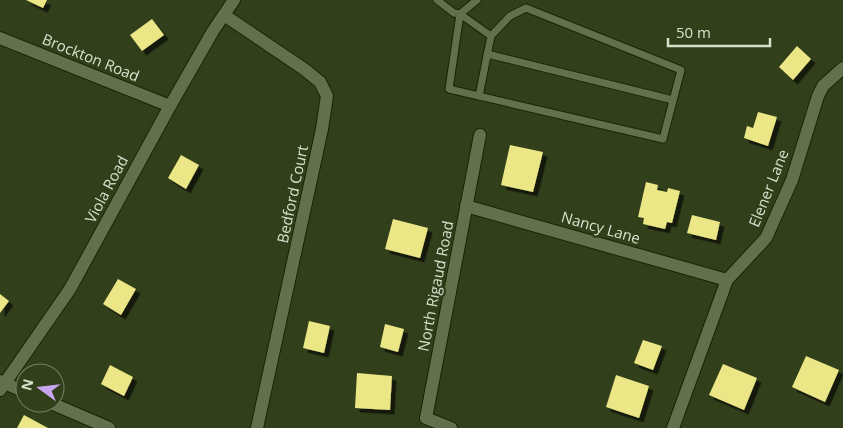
<svg xmlns="http://www.w3.org/2000/svg" width="843" height="428" font-family="'Open Sans',sans-serif">
  <style>
    .building { fill: #ebe686; filter: url(#shadow) }
    .lines { fill: none; stroke-linecap: round; stroke-linejoin: round }
    .service-casing { stroke: #1a2502; stroke-width: 9 }
    .minor-casing { stroke: #1a2502; stroke-width: 14 }
    .tertiary-casing { stroke: #1a2502; stroke-width: 14 }
    .service { stroke: #62714b; stroke-width: 7 }
    .minor { stroke: #62714b; stroke-width: 12 }
    .tertiary { stroke: #62714b; stroke-width: 12 }
    .labels { text-anchor: middle; dominant-baseline: central; stroke-width: 5; stroke-linejoin: round; paint-order: stroke }
    .street-label { font-size: 15px; fill: #d7e0cb; stroke: #323f1b }
  </style>
  <defs>
    <filter id="shadow"><feDropShadow dx="4.5" dy="4.5" stdDeviation="0" flood-color="#0009"/></filter>
  </defs>
  <rect width="100%" height="100%" fill="#323f1b"/>
  <g class="building">
    <path d="M26,0h21l-4,8z"/>
    <path d="M152,19l12,16 -22,16 -12,-16z"/>
    <path d="M797,46l14,13 -18,21 -14,-13z"/>
    <path d="M758,112l19,5 -9,29 -24,-8 3,-12 6,2z"/>
    <path d="M510,145l33,7 -10,40 -32,-7z"/>
    <path d="M181,155l18,10 -13,24 -18,-11z"/>
    <path d="M646,182l12,3 -1,5 10,2 1,-4 12,3 -8,32 -5,-1 -2,7 -22,-5 1,-6 -6,-1z"/>
    <path d="M692,215l28,7 -4,18 -29,-7z"/>
    <path d="M393,219l35,9 -8,30 -35,-9z"/>
    <path d="M118,279l18,10 -15,26 -18,-11z"/>
    <path d="M0,294l9,7 -9,12z"/>
    <path d="M309,321l21,5 -6,27 -21,-5z"/>
    <path d="M385,324l19,5 -6,23 -18,-5z"/>
    <path d="M643,340l19,6 -9,24 -19,-7z"/>
    <path d="M806,356l33,14 -14,32 -33,-15z"/>
    <path d="M723,364l34,14 -13,32 -35,-15z"/>
    <path d="M110,365l23,12 -9,19 -23,-12z"/>
    <path d="M357,373l35,3 -2,34 -35,-2z"/>
    <path d="M616,375l33,11 -10,32 -33,-11z"/>
    <path d="M24,415l24,13h-31z"/>
  </g>
  <g class="lines">
    <g class="service-casing">
      <g id="service">
        <path d="M437,0l17,13 6,1 17,-14"/>
        <path d="M526,8l155,62 -18,69 -214,-50 11,-75 31,22 19,-20z"/>
        <path d="M487,54l186,46"/>
        <path d="M479,96l12,-60"/>
      </g>
    </g>
    <g class="minor-casing">
      <g id="minor">
        <path d="M224,15l80,54 16,13 7,14 -5,33 -65,299"/>
        <path d="M0,38l170,68"/>
        <path d="M466,206l261,74"/>
        <path d="M0,381l25,11"/>
        <path d="M51,403l58,25"/>
        <path d="M451,428l-25,-10 54,-283"/>
        <path d="M673,428l54,-148 39,-42 26,-58 26,-84 5,-10 20,-18"/>
      </g>
    </g>
    <g class="tertiary-casing">
      <path id="tertiary" d="M0,390l70,-101 100,-183 43,-75 21,-31"/>
    </g>
    <use href="#service" class="service"/>
    <use href="#minor" class="minor"/>
    <use href="#tertiary" class="tertiary"/>
  </g>
  <g class="labels">
    <g class="street-label">
      <text transform="translate(91 57) rotate(22)">Brockton Road</text>
      <text transform="translate(768 188) rotate(-68)">Elener Lane</text>
      <text transform="translate(106 189) rotate(-62)">Viola Road</text>
      <text transform="translate(292 194) rotate(-78)">Bedford Court</text>
      <text transform="translate(601 227) rotate(16)">Nancy Lane</text>
      <text transform="translate(435 286) rotate(-79)">North Rigaud Road</text>
    </g>
  </g>
  <g transform="translate(40 388) rotate(285)"><circle r="24" fill="#323f1b" stroke="#747f61"/>
  <path d="M0-4L9 19L0 12L-9 19Z" fill="#c8a6ef"/>
  <text y="-8" font-size="14" font-weight="bold" text-anchor="middle" fill="#d7e0cb">N</text>
  </g>
  <path d="M668 38v8h102v-8" fill="none" stroke="#d7e0cb" stroke-width="2.5"/>
  <text x="676" y="38" font-size="15" fill="#d7e0cb" stroke="#323f1b" stroke-width="4" paint-order="stroke">50 m</text>
</svg>
